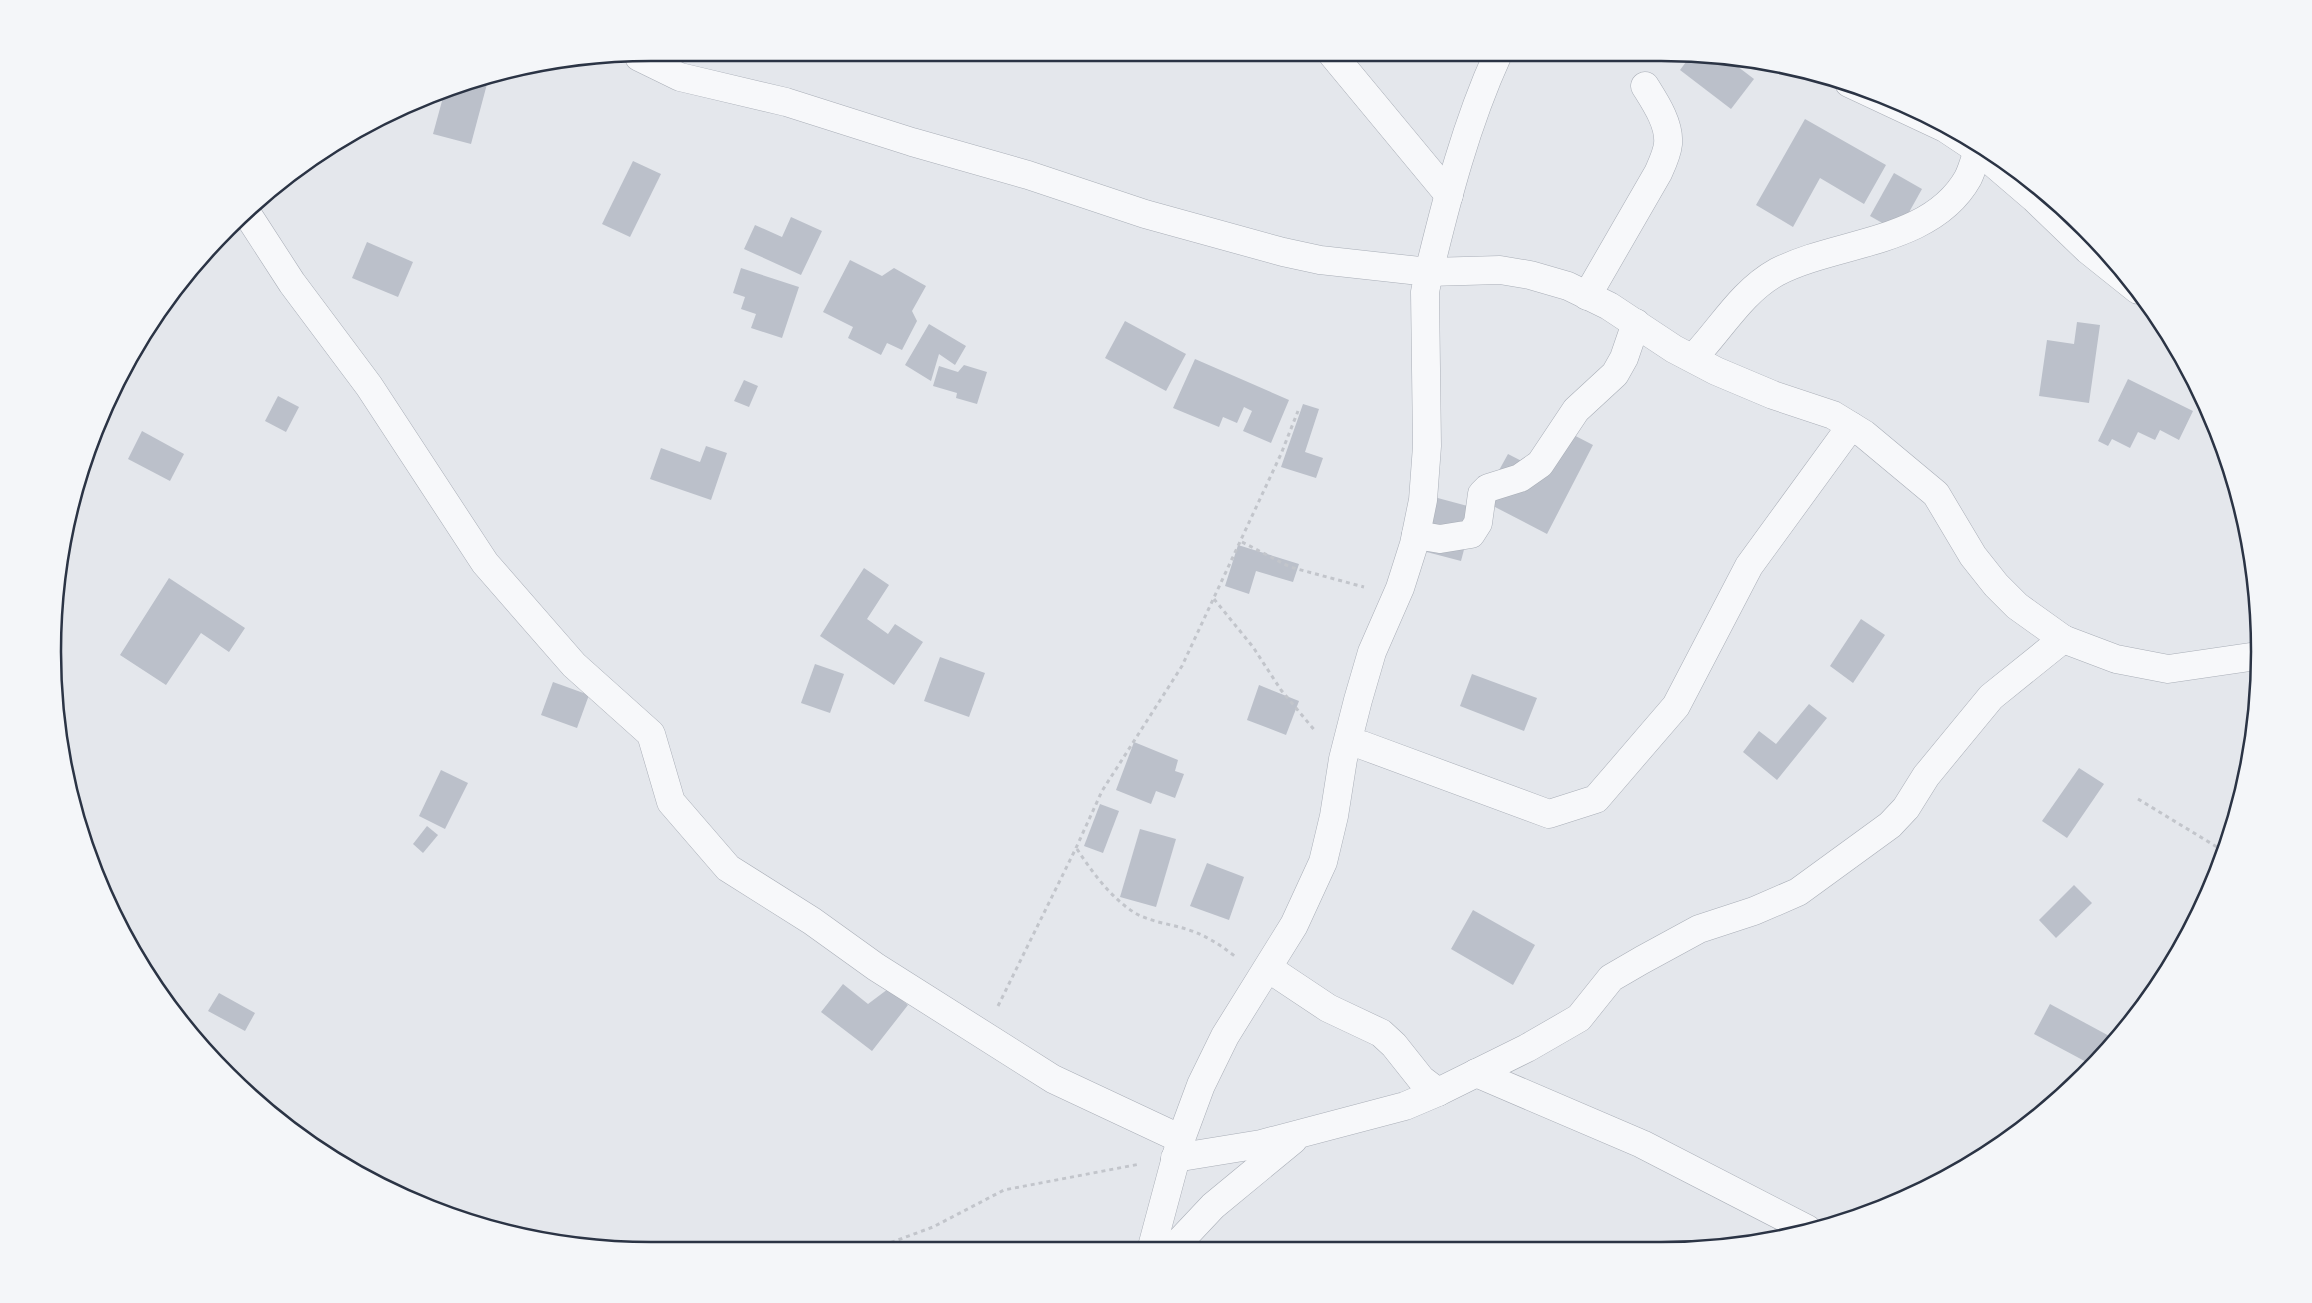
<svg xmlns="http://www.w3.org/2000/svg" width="2312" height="1303" font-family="'Archivo Narrow',sans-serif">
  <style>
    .building { fill: #bbc0ca }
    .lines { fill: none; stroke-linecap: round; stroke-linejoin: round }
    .street-casing { stroke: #a9aeb7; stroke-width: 29 }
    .path { stroke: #c2c5cb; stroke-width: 3; stroke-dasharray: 4 4; stroke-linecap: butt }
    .street { stroke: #f7f8fa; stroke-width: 28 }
    .rim { fill: none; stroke: #2b3445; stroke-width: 2.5 }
  </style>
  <rect width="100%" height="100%" fill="#e4e7ec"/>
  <g class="building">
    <path d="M1692,54l37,6 25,19 -23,30 -51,-39z"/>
    <path d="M475,81l12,3 -16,60 -38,-10 12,-44z"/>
    <path d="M1805,119l81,46 -22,39 -44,-26 -27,49 -37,-22z"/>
    <path d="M633,161l28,13 -31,63 -28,-13z"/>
    <path d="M1894,173l28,16 -24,43 -28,-16z"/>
    <path d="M791,217l31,14 -21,44 -57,-26 11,-24 27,12z"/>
    <path d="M367,242l46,20 -15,35 -46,-19z"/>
    <path d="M850,260l32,16 12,-8 32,18 -14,25 5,10 -15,29 -15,-7 -6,12 -33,-17 5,-11 -30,-15z"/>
    <path d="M741,268l58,19 -17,51 -31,-10 5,-14 -15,-5 4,-12 -12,-4z"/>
    <path d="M1125,321l61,33 -20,37 -61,-33z"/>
    <path d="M2077,322l23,3 -11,78 -50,-7 8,-56 27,4z"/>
    <path d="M929,324l37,22 -11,19 -16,-11 -8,27 -26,-16z"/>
    <path d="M1195,359l94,41 -18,43 -28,-12 9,-20 -8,-4 -7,16 -14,-6 -4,10 -46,-19z"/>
    <path d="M964,365l23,7 -10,32 -21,-6 1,-5 -24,-7 6,-20 19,6z"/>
    <path d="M2128,379l65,32 -14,29 -19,-10 -5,10 -17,-8 -8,16 -18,-9 -4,7 -10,-5z"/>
    <path d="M744,380l14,6 -9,21 -15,-6z"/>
    <path d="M278,396l21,11 -13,25 -21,-11z"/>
    <path d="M1303,404l16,5 -14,43 18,6 -7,20 -35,-11z"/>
    <path d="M1562,429l31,16 -46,89 -77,-40 9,-18 13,7 16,-29 33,17z"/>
    <path d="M142,431l42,23 -14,27 -42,-22z"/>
    <path d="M706,446l21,7 -16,47 -61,-21 11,-31 39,14z"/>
    <path d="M1434,497l41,11 -14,53 -42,-11z"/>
    <path d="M1238,545l61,19 -6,18 -37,-11 -7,23 -24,-8z"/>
    <path d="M864,568l25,17 -22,34 21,15 7,-10 28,18 -29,43 -74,-49z"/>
    <path d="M169,578l76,50 -16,24 -28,-19 -35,52 -46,-30z"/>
    <path d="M1861,619l24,16 -32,48 -23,-17z"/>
    <path d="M940,657l45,16 -16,44 -45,-16z"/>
    <path d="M815,664l29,10 -14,39 -29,-10z"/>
    <path d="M1472,674l65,24 -13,33 -64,-25z"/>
    <path d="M553,682l36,13 -12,33 -36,-13z"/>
    <path d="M1259,685l40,16 -13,34 -39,-15z"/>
    <path d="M1809,704l18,14 -50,62 -34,-28 16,-21 17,13z"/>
    <path d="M1134,742l44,18 -3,11 9,3 -9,24 -19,-7 -5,13 -35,-14z"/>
    <path d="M2079,768l25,16 -37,54 -25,-17z"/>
    <path d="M441,770l27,13 -23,46 -26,-13z"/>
    <path d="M1100,804l19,7 -16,42 -19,-7z"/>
    <path d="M427,826l11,9 -15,18 -10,-9z"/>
    <path d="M1140,829l36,10 -20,68 -36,-10z"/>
    <path d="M1207,863l37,14 -15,43 -39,-14z"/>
    <path d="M2074,885l18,18 -36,35 -17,-18z"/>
    <path d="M1473,910l62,35 -22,40 -62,-36z"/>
    <path d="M843,984l25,20 20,-15 20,16 -36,46 -51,-39z"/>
    <path d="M219,993l36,20 -10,18 -37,-20z"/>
    <path d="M2050,1004l63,34 -21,27 -58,-31z"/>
  </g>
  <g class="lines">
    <g class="street-casing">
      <g id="street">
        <path d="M1333,55l116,140"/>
        <path d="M639,57l41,20 106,25 126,40 116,33 117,39 138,38 37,8 109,12 71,-2 30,5 38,11 41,20 65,43 42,22 57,24 60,20 31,19 72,60 37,62 23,29 21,21 46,33 53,20 52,10 89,-13"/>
        <path d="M1849,83l96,45 33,22 56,48 54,52 50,40"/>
        <path d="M246,212l46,71 77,103 116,177 89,102 77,69 20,68 57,66 84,53 64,46 177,112 128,60"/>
        <path d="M1587,296l71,-123c4,-9 9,-19 10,-29 2,-20 -13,-42 -23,-58"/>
        <path d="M1693,358c28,-29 48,-66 84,-86 60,-31 154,-28 191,-94 4,-8 7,-19 10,-28l3,-2"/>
        <path d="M1416,535l24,4 31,-5 7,-11 4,-29 6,-6 32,-10 20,-14 36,-54 39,-36 9,-16 12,-35"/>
        <path d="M1362,745l187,69 47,-15 80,-93 73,-140 102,-140"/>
        <path d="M1268,968l60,40 53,25 13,12 27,34 17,13"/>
        <path d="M1476,1073l166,71 165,85"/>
        <path d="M1175,1158l86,-14 144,-38 33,-14 89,-44 52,-30 32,-40 31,-18 57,-31 55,-18 44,-19 92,-67 16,-17 20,-32 65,-79 72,-58"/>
        <path d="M1181,1240l32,-34 80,-66"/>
        <path d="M1152,1247l29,-108 20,-54 24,-49 69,-111 29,-63 11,-46 9,-57 15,-59 14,-48 28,-64 14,-44 9,-44 4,-54 -2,-154 4,-20c18,-74 37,-148 69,-218"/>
      </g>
    </g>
    <g class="path">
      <path d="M1242,542l48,25 74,20"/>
      <path d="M1214,599l39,48 28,43 35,42"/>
      <path d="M2138,799l79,48 14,-18"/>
      <path d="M1077,849c15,23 34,49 58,64 16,9 35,11 51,16 20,6 34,16 50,28"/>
      <path d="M998,1006l78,-158 26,-57 80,-125 99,-212 17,-43"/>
      <path d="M876,1248l57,-21 71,-37 136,-26"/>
    </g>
    <use href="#street" class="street"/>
  </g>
  <path d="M0 0H2312V1303H0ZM651 61H1661A590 590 0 0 1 2251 651V652A590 590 0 0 1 1661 1242H651A590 590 0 0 1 61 652V651A590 590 0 0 1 651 61Z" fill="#f4f6f9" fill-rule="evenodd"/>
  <path class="rim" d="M651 61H1661A590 590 0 0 1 2251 651V652A590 590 0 0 1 1661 1242H651A590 590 0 0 1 61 652V651A590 590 0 0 1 651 61Z"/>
</svg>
